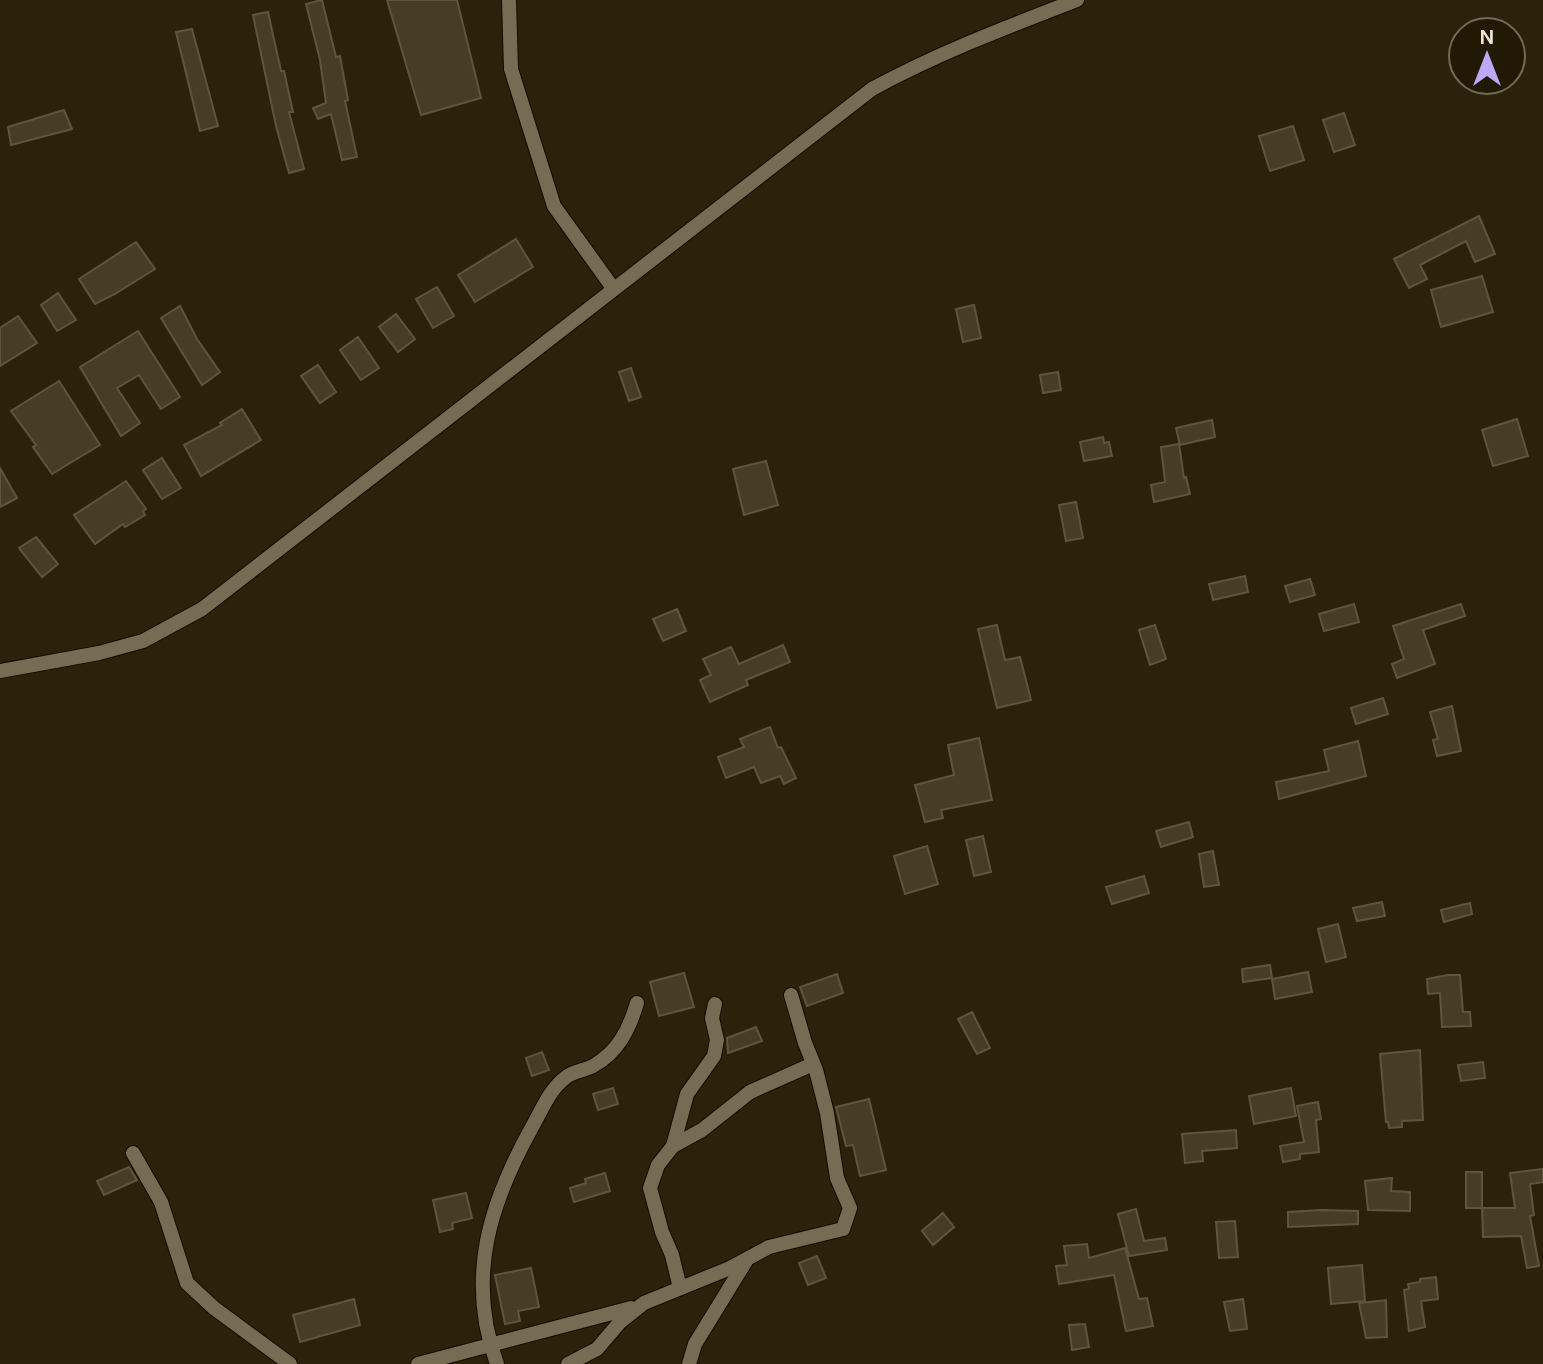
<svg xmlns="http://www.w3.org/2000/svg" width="1543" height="1364" font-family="Karla,sans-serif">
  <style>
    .building { fill: #473d27; stroke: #5f553e; stroke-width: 2 }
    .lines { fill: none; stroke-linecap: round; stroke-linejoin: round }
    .street-casing { stroke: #140b00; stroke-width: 16 }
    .street { stroke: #766c54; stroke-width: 14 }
  </style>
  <rect width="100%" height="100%" fill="#2b220c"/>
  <g class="building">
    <path d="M322,0l14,57 4,-1 8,44 -3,1 12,56 -15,3 -11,-46 -13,5 -5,-11 13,-5 -6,-43 -14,-56z"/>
    <path d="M387,0h70l24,98 -60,17z"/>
    <path d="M268,12l13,59h3l9,41h-4l15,57 -15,4 -13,-47 -23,-111z"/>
    <path d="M192,29l26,97 -18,5 -24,-99z"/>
    <path d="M64,110l8,19 -61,16 -3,-18z"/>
    <path d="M1344,113l11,32 -21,7 -11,-32z"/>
    <path d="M1293,126l11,34 -34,11 -11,-35z"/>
    <path d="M1479,216l16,38 -20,8 -9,-21 -46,24 7,14 -18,9 -15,-29z"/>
    <path d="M516,239l17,28 -58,35 -17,-27z"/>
    <path d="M136,242l19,27 -40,25 -20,10 -16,-25z"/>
    <path d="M1482,276l11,36 -52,15 -10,-37z"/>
    <path d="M437,287l17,29 -21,12 -17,-29z"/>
    <path d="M58,293l18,27 -19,11 -16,-26z"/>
    <path d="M974,305l7,33 -18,4 -7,-33z"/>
    <path d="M180,306l17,33 23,33 -18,13 -41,-67z"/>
    <path d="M396,314l19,25 -17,13 -19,-25z"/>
    <path d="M18,316l19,27 -37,23v-38z"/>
    <path d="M138,331l42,66 -19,12 -22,-34 -22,13 23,35 -19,13 -41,-69z"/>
    <path d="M358,337l21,31 -18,12 -21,-30z"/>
    <path d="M318,365l18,27 -16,11 -19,-27z"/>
    <path d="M631,368l10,29 -12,4 -10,-29z"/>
    <path d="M1058,372l3,18 -18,3 -3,-18z"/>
    <path d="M59,381l41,64 -48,29 -19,-27 3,-2 -25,-34z"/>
    <path d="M242,409l19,31 -60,36 -17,-31 38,-20 -2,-2z"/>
    <path d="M1517,419l11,37 -35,10 -11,-36z"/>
    <path d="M1212,420l3,17 -35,8 -4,-17z"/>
    <path d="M1103,437l1,6 5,-1 3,14 -28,5 -4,-19z"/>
    <path d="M1179,444l5,34 2,-1 4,17 -36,8 -3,-17 14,-3 -4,-35z"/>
    <path d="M162,458l19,30 -19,11 -19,-29z"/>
    <path d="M766,461l12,44 -34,10 -11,-46z"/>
    <path d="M0,468l17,30 -17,9z"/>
    <path d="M126,481l20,28 -3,2 2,4 -20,12 -2,-3 -28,20 -21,-29z"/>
    <path d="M1076,502l7,36 -17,3 -7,-36z"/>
    <path d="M36,537l22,27 -16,13 -23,-29z"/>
    <path d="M1245,576l3,16 -35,8 -4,-16z"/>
    <path d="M1310,579l5,16 -25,7 -5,-16z"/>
    <path d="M1354,604l5,18 -35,9 -5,-17z"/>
    <path d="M1461,604l4,12 -42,14 12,34 -38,14 -5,-14 12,-5 -11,-33z"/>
    <path d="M677,609l9,22 -23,10 -10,-22z"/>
    <path d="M997,625l8,35 15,-3 11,43 -34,8 -19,-79z"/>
    <path d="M1155,625l11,34 -16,6 -11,-35z"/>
    <path d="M783,645l7,17 -44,18 2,5 -38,17 -10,-22 11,-5 -8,-16 28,-12 8,17z"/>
    <path d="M1383,698l5,16 -32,10 -5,-16z"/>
    <path d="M1452,706l9,45 -24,5 -4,-16 5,-1 -8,-27z"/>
    <path d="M770,727l8,21 3,-1 15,31 -12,6 -4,-8 -19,7 -7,-16 -28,11 -8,-21 26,-10 -4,-8z"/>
    <path d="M979,738l13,62 -51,10 2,8 -18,4 -10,-37 39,-10 -6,-30z"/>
    <path d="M1358,741l8,35 -87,23 -3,-17 53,-11 -5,-21z"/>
    <path d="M1189,822l4,15 -32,10 -5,-16z"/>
    <path d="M983,836l8,36 -17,4 -8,-36z"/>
    <path d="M927,846l11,38 -33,10 -11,-38z"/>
    <path d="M1213,851l6,34 -15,2 -5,-33z"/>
    <path d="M1144,876l5,17 -37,11 -6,-17z"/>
    <path d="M1382,902l3,14 -28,5 -4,-13z"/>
    <path d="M1470,903l2,11 -28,8 -3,-12z"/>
    <path d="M1338,924l8,33 -20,5 -8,-33z"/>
    <path d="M1270,965l2,13 -29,4 -1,-13z"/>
    <path d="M1308,972l4,20 -37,7 -3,-20z"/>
    <path d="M684,973l10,34 -35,9 -9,-34z"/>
    <path d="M837,974l6,19 -36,13 -7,-19z"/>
    <path d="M1448,975h12l3,37h7l1,14 -29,1 -2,-34 -12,1 -1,-15z"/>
    <path d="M972,1012l18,36 -13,6 -19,-35z"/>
    <path d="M756,1027l6,14 -34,12 -1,-15z"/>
    <path d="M1420,1050l3,70 -21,1v6l-13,1 -1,-6h-2l-6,-68z"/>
    <path d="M542,1052l7,18 -17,6 -6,-18z"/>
    <path d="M1483,1062l2,16 -24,3 -3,-16z"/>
    <path d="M613,1088l5,16 -20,6 -5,-16z"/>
    <path d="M1291,1088l5,28 -42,8 -5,-28z"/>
    <path d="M869,1099l17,71 -26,6 -7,-31 -7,1 -10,-39z"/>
    <path d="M1318,1102l3,17 -5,1 3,32 -19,2v5l-17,3 -3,-16 24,-4 -7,-36z"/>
    <path d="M1236,1130l1,18 -35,3 1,10 -18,2 -3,-29z"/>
    <path d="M129,1167l8,13 -33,15 -7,-14z"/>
    <path d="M1543,1169v13l-13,2 4,31 -4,1 9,50 -12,2 -6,-32 -38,1 -1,-29h33l-5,-35z"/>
    <rect x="1466" y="1172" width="16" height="36"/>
    <path d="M605,1173l5,18 -36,11 -4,-14 16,-5 -1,-4z"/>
    <path d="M1392,1178l-1,13 19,1v19l-42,-1 -3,-29z"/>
    <path d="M466,1193l6,25 -20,5 1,6 -13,3 -7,-32z"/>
    <path d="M1136,1209l8,32 21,-3 2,12 -38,6 -11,-42z"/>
    <path d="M1322,1210l36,1v13l-70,3v-15z"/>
    <path d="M943,1213l11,14 -21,18 -11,-14z"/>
    <path d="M1235,1221l3,36 -19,1 -3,-36z"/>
    <path d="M1087,1244l2,14 36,-10 14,51 8,-1 6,28 -27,5 -12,-56 -55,9 -3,-18 11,-1 -3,-19z"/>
    <path d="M817,1256l9,22 -18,7 -9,-22z"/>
    <path d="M1362,1265l3,36 -34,3 -3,-36z"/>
    <path d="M531,1268l8,39 -21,4 2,10 -15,3 -10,-49z"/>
    <path d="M1436,1277l2,22 -17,2 4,26 -16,4 -5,-41 5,-1 -1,-5 12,-2v-3z"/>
    <path d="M354,1299l6,26 -60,17 -7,-27z"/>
    <path d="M1243,1299l4,30 -17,2 -6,-29z"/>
    <path d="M1386,1300l1,37 -21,1 -7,-35z"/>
    <path d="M1085,1324l4,23 -17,3 -3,-25z"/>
  </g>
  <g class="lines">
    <g class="street-casing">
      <g id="street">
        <path d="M509,0l2,69 43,137 59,82"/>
        <path d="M0,671l99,-18 44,-12 59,-32 670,-520c66,-36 135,-62 205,-89"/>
        <path d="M673,1146l14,-52 27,-38 3,-16 -5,-22 3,-14"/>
        <path d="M133,1153l28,49 26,81 27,25 76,56"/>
        <path d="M680,1288l-8,-33 -10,-23 -12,-44 8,-23 15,-19 29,-16 48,-38 63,-28"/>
        <path d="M418,1364l213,-56"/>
        <path d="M497,1364c-31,-85 -8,-159 34,-235 10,-17 18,-39 34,-51 7,-7 19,-7 28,-12 25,-14 36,-36 44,-63"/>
        <path d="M568,1364l29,-15 23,-27 24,-19 86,-35 39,-21 74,-18 7,-21 -13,-30 -10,-65 -11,-43 -11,-27 -14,-48"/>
        <path d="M689,1364l6,-20 51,-83"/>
      </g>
    </g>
    <use href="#street" class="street"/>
  </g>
  <g transform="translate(1487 56)"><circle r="38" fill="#221904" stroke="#726b59" stroke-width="2"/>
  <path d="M0-6L14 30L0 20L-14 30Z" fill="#bcaaf6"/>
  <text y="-12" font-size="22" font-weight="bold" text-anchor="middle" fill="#ebe5d8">N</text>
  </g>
</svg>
